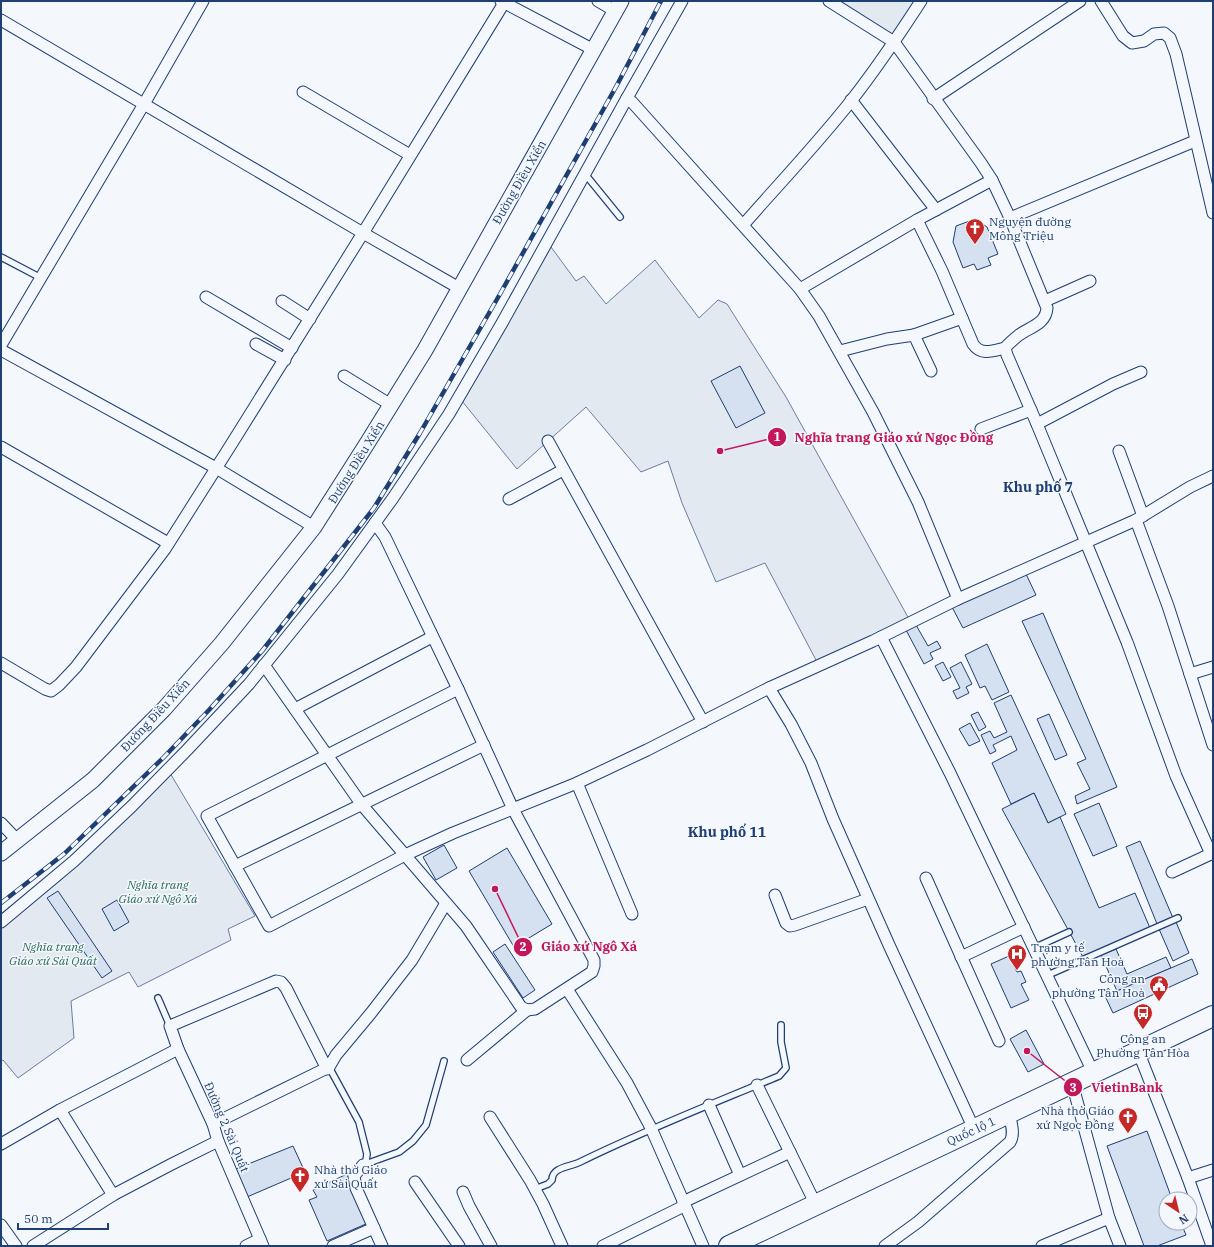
<svg xmlns="http://www.w3.org/2000/svg" width="1214" height="1247" font-family="'IBM Plex Serif',serif">
  <style>
    .green { fill: #e3e9f0; stroke: #687fa3 }
    .building { fill: #d5e0f0; stroke: #1d3f73 }
    .lines { fill: none; stroke-linecap: round; stroke-linejoin: round }
    .lane-casing { stroke: #1d3f73; stroke-width: 8 }
    .street-casing { stroke: #1d3f73; stroke-width: 13 }
    .secondary-casing { stroke: #1d3f73; stroke-width: 17 }
    .highway-casing { stroke: #1d3f73; stroke-width: 22 }
    .lane { stroke: #f4f7fb; stroke-width: 5.5 }
    .street { stroke: #f4f7fb; stroke-width: 11 }
    .secondary { stroke: #f4f7fb; stroke-width: 15 }
    .highway { stroke: #f4f7fb; stroke-width: 20 }
    .rail-casing { stroke: #1d3f73; stroke-width: 4.5 }
    .rail { stroke: #f4f7fb; stroke-width: 3; stroke-dasharray: 9; stroke-linecap: butt }
    .labels { text-anchor: middle; dominant-baseline: central; stroke-width: 3; stroke-linejoin: round; paint-order: stroke }
    .street-label { font-size: 12px; fill: #1d3f73; stroke: #f4f7fb }
    .poi-label { font-size: 12px; fill: #1d3f73; stroke: #f4f7fb; text-anchor: start }
    .park-label { font-size: 12px; font-style: italic; fill: #2c6c60; stroke: #f4f7fb }
    .quarter-label { font-size: 14px; font-weight: bold; fill: #1d3f73; stroke: #f4f7fb }
    .leader { fill: none; stroke: #c2185b; stroke-width: 1.5 }
    .callout-dot { fill: #c2185b; stroke: #f4f7fb; stroke-width: 1.5 }
    .mark-label { font-size: 12px; text-anchor: middle; font-weight: bold; fill: #fff }
    .callout-label { font-size: 13px; text-anchor: middle; font-weight: bold; fill: #c2185b; stroke: #f4f7fb; stroke-width: 3; stroke-linejoin: round; paint-order: stroke }
  </style>
  <rect width="100%" height="100%" fill="#f4f7fb"/>
  <g class="green">
    <path d="M837,1h79l-24,35z"/>
    <path d="M551,247l25,34 8,-5 22,28 49,-44 44,58 19,-18 9,4 59,93 123,222 -92,43 -52,-99 -49,19 -34,-79 -14,-42 -27,11 -55,-65 -69,62 -55,-68z"/>
    <path d="M170,773l85,143 -27,13 3,11 -93,47 -9,-15 -58,29 3,37 -56,40 -15,-18 -2,1v-134l63,-50 70,-68z"/>
  </g>
  <g class="building">
    <path d="M975,219l12,8 11,27 -10,4 3,7 -14,5 -3,-6 -11,4 -10,-26 3,-16z"/>
    <path d="M740,366l25,47 -29,15 -25,-47z"/>
    <path d="M1026,574l10,21 -73,33 -11,-21z"/>
    <path d="M1043,613l74,174 -40,17 -2,-8 15,-7 -13,-26 9,-4 -64,-138z"/>
    <path d="M916,625l12,21 9,-5 4,7 -11,5 3,6 -9,5 -18,-34z"/>
    <path d="M987,644l22,48 -17,8 -7,-14 -5,2 -15,-33z"/>
    <path d="M943,662l8,15 -8,4 -8,-15z"/>
    <path d="M961,662l11,22 -6,3 3,6 -12,6 -4,-8 7,-3 -10,-20z"/>
    <path d="M1011,695l55,119 -18,9 -14,-30 -23,11 -19,-41 25,-13 -6,-14 -18,9 3,6 -6,3 -9,-19 9,-4 4,7 13,-6 -13,-29z"/>
    <path d="M978,712l8,15 -7,4 -8,-16z"/>
    <path d="M1049,714l18,41 -12,5 -18,-41z"/>
    <path d="M970,723l10,18 -11,5 -10,-17z"/>
    <path d="M1034,793l14,30 12,-6 39,91 36,-15 15,35 -67,29 -81,-148z"/>
    <path d="M1099,803l18,43 -24,10 -19,-42z"/>
    <path d="M1140,841l33,77 -16,6 -31,-77z"/>
    <path d="M444,845l13,23 -21,12 -13,-23z"/>
    <path d="M507,848l45,76 -38,23 -45,-76z"/>
    <path d="M58,891l54,80 -10,7 -55,-80z"/>
    <path d="M117,900l12,22 -15,9 -12,-22z"/>
    <path d="M1176,922l13,31 -16,8 -14,-32z"/>
    <path d="M505,944l30,46 -12,8 -30,-46z"/>
    <path d="M1116,949l11,25 39,-17 5,11 -54,23 -16,-36z"/>
    <path d="M1009,956l8,16 4,-1 5,11 -5,2 8,16 -18,8 -20,-44z"/>
    <path d="M1192,959l6,15 -85,39 -8,-17z"/>
    <path d="M1026,1030l18,34 -16,8 -18,-33z"/>
    <path d="M1147,1131l25,68h-6v24h15l5,12 -29,11h-13l-37,-100z"/>
    <path d="M293,1146l12,26 -58,25 -11,-28z"/>
    <path d="M347,1174l21,49 -41,18 -18,-41 8,-3 -4,-7z"/>
  </g>
  <g class="lines">
    <g class="lane-casing">
      <g id="lane">
        <path d="M585,174l35,43"/>
        <path d="M1,257l40,21"/>
        <path d="M1034,948l35,-16"/>
        <path d="M1048,975l130,-57"/>
        <path d="M158,998l12,28"/>
        <path d="M329,1067l30,55 8,32 -1,7 -3,3"/>
        <path d="M363,1165l36,-13 14,-11 13,-16 18,-64"/>
        <path d="M535,1189l13,-5 4,-4c0,-13 18,-13 28,-18 65,-32 132,-58 199,-86l7,-8 -5,-26v-17"/>
      </g>
    </g>
    <g class="street-casing">
      <g id="street">
        <path d="M501,1l93,49"/>
        <path d="M598,1l17,10"/>
        <path d="M829,1l65,41 87,121 11,17 18,38 37,90c-1,16 -17,19 -28,27 -5,4 -10,8 -14,13l2,7 30,69 90,218 49,134 35,78"/>
        <path d="M1101,1l22,35 9,7 12,-2 10,-7 10,-1 6,5 6,16 37,159"/>
        <path d="M1,20l362,213 96,55"/>
        <path d="M303,92l107,63"/>
        <path d="M627,98l55,-97"/>
        <path d="M933,99l147,-98"/>
        <path d="M851,100l85,110"/>
        <path d="M1010,218l185,-77"/>
        <path d="M917,220l25,51 31,73c8,12 20,7 32,4"/>
        <path d="M743,225c36,-41 74,-81 108,-124 25,-32 48,-66 70,-100"/>
        <path d="M800,289l117,-69 75,-40"/>
        <path d="M206,297l86,51"/>
        <path d="M282,301l28,18"/>
        <path d="M1045,301l45,-20"/>
        <path d="M914,335l48,-17"/>
        <path d="M256,344l29,16"/>
        <path d="M1,345l143,-241 59,-103"/>
        <path d="M1,350l215,118 98,59"/>
        <path d="M840,351l47,-12 27,-4 17,36"/>
        <path d="M344,376l47,29"/>
        <path d="M1037,424l76,-40 28,-12"/>
        <path d="M981,429l50,-19"/>
        <path d="M548,441l155,281"/>
        <path d="M1,447l167,96"/>
        <path d="M1119,451l24,65"/>
        <path d="M509,499l54,-29"/>
        <path d="M1136,520l32,86 45,139"/>
        <path d="M881,637l69,136 143,299"/>
        <path d="M1,663l44,26 6,2 8,-6 17,-18 89,-118 69,-109 129,-207 141,-230"/>
        <path d="M264,665l98,140 104,121 55,81 6,3 8,-1 57,-37 2,-6v-6l-81,-151 -55,-120 -73,-152 -10,-14"/>
        <path d="M1190,674l23,-7"/>
        <path d="M769,688l22,36 20,39 22,56 56,126 85,184"/>
        <path d="M458,689l-251,127 62,110 136,-71 48,-22 124,-50 70,-33 122,-62 104,-47 85,-42 178,-79 54,-33 23,-11"/>
        <path d="M295,709l137,-72"/>
        <path d="M577,783l55,131"/>
        <path d="M1,823l17,18"/>
        <path d="M235,866l249,-121"/>
        <path d="M1172,872l41,-19"/>
        <path d="M926,878l73,163"/>
        <path d="M775,895l11,28 4,3 5,-1 73,-26"/>
        <path d="M1,922l73,-61 58,-55 55,-56 62,-66 89,-110 55,-76 56,-84 53,-91 125,-225 5,4 168,187 19,27 54,96 45,90 40,97"/>
        <path d="M961,957l63,-30"/>
        <path d="M567,989l60,94 24,45 52,118"/>
        <path d="M1138,1051l50,127 24,68"/>
        <path d="M467,1060l60,-50"/>
        <path d="M1072,1083l37,135 11,28"/>
        <path d="M757,1085l59,120"/>
        <path d="M709,1105l31,70"/>
        <path d="M60,1110l53,85"/>
        <path d="M490,1117l40,63 13,24 19,42"/>
        <path d="M213,1124l116,-57 7,-12 35,-42 41,-53 34,-57"/>
        <path d="M1,1144l59,-34 118,-61"/>
        <path d="M363,1165l-9,11 2,12 26,58"/>
        <path d="M1188,1178l25,-8"/>
        <path d="M415,1182l44,64"/>
        <path d="M463,1192l6,14 22,40"/>
        <path d="M683,1202l107,-50"/>
        <path d="M1,1225l15,21"/>
        <path d="M33,1246l80,-51 57,-30 48,-24"/>
        <path d="M246,1246l14,-7"/>
        <path d="M263,1246l-45,-105 -5,-17 -35,-75 -8,-23 106,-45 5,1 5,6 41,81"/>
        <path d="M333,1246l41,-18"/>
        <path d="M603,1246l81,-40"/>
        <path d="M885,1246l33,-24 92,-80c5,-8 1,-19 -1,-29"/>
        <path d="M1042,1246l67,-28"/>
      </g>
    </g>
    <g class="secondary-casing">
      <path id="secondary" d="M1,853l92,-73 71,-71 58,-66 92,-116 54,-85 57,-92 196,-349"/>
    </g>
    <g class="highway-casing">
      <path id="highway" d="M729,1246l484,-230"/>
    </g>
    <use href="#lane" class="lane"/>
    <use href="#street" class="street"/>
    <use href="#secondary" class="secondary"/>
    <use href="#highway" class="highway"/>
    <g class="rail-casing">
      <path id="rail" d="M1,903l63,-49 100,-97 45,-47 53,-59 112,-143 46,-75 80,-139 117,-209 44,-84"/>
    </g>
    <use href="#rail" class="rail"/>
  </g>
  <defs>
    <g id="church-pin" transform="scale(1)"><path d="M0 17L-7.5 6A9.5 9.5 0 1 1 7.5 6Z" fill="#c62828" stroke="#f4f7fb"/><path d="M-1.2-6h2.4v3.5h3.3v2.4h-3.3V6h-2.4V-.1h-3.3v-2.4h3.3Z" fill="#fff"/></g>
    <g id="hospital-pin" transform="scale(1)"><path d="M0 17L-7.5 6A9.5 9.5 0 1 1 7.5 6Z" fill="#c62828" stroke="#f4f7fb"/><path d="M-5-5h3v3.5h4V-5h3V5h-3V1.5h-4V5h-3Z" fill="#fff"/></g>
    <g id="civic-pin" transform="scale(1)"><path d="M0 17L-7.5 6A9.5 9.5 0 1 1 7.5 6Z" fill="#c62828" stroke="#f4f7fb"/><path d="M-.6-6.5H3V-4.5H.6V-3L4-1V1h2V6H-6V1h2V-1L-.6-3ZM-1.2 2.5V6h2.4V2.5Z" fill="#fff"/></g>
    <g id="bus-pin" transform="scale(1)"><path d="M0 17L-7.5 6A9.5 9.5 0 1 1 7.5 6Z" fill="#c62828" stroke="#f4f7fb"/><path d="M-5-6H5V4H4V6H2V4H-2V6H-4V4H-5ZM-3.5-4V0h7V-4ZM-3.5 1.2v1.5H-2V1.2ZM2 1.2v1.5H3.5V1.2Z" fill="#fff"/></g>
  </defs>
  <g fill-rule="evenodd">
    <use href="#church-pin" x="975" y="228"/>
    <use href="#hospital-pin" x="1017" y="954"/>
    <use href="#civic-pin" x="1159" y="985"/>
    <use href="#bus-pin" x="1143" y="1013"/>
    <use href="#church-pin" x="1128" y="1117"/>
    <use href="#church-pin" x="300" y="1176"/>
  </g>
  <g class="labels">
    <g class="street-label">
      <text transform="translate(519 182) rotate(-60)">Đường Điều Xiển</text>
      <text transform="translate(356 462) rotate(-58)">Đường Điều Xiển</text>
      <text transform="translate(155 715) rotate(-47)">Đường Điều Xiển</text>
      <text transform="translate(227 1127) rotate(67)">Đường 2 Sài Quất</text>
      <text transform="translate(971 1131) rotate(-25)">Quốc lộ 1</text>
    </g>
    <g class="poi-label">
      <text x="989" y="221">Nguyện đường<tspan x="989" dy="14">Mông Triệu</tspan></text>
      <text x="1031" y="947">Trạm y tế<tspan x="1031" dy="14">phường Tân Hoà</tspan></text>
      <text x="1145" y="978" text-anchor="end">Công an<tspan x="1145" dy="14">phường Tân Hoà</tspan></text>
      <text x="1143" y="1038" text-anchor="middle">Công an<tspan x="1143" dy="14">Phường Tân Hòa</tspan></text>
      <text x="1114" y="1110" text-anchor="end">Nhà thờ Giáo<tspan x="1114" dy="14">xứ Ngọc Đồng</tspan></text>
      <text x="314" y="1169">Nhà thờ Giáo<tspan x="314" dy="14">xứ Sài Quất</tspan></text>
    </g>
    <g class="park-label">
      <text x="158" y="884">Nghĩa trang<tspan x="158" dy="14">Giáo xứ Ngô Xá</tspan></text>
      <text x="53" y="946">Nghĩa trang<tspan x="53" dy="14">Giáo xứ Sài Quất</tspan></text>
    </g>
    <g class="quarter-label">
      <text x="1038" y="487">Khu phố 7</text>
      <text x="727" y="832">Khu phố 11</text>
    </g>
  </g>
  <path class="leader" d="M720 451L777 437M495 889L523 947M1027 1051L1073 1087"/>
  <g class="callout-dot">
    <circle cx="720" cy="451" r="4"/>
    <circle cx="495" cy="889" r="4"/>
    <circle cx="1027" cy="1051" r="4"/>
    <circle cx="777" cy="437" r="10"/>
    <circle cx="523" cy="947" r="10"/>
    <circle cx="1073" cy="1087" r="10"/>
  </g>
  <g class="mark-label">
    <text x="777" y="441">1</text>
    <text x="523" y="951">2</text>
    <text x="1073" y="1092">3</text>
  </g>
  <g class="callout-label">
    <text x="894" y="442">Nghĩa trang Giáo xứ Ngọc Đồng</text>
    <text x="589" y="951">Giáo xứ Ngô Xá</text>
    <text x="1127" y="1092">VietinBank</text>
  </g>
  <rect width="1214" height="1247" fill="none" stroke="#1d3f73" stroke-width="4"/>
  <g transform="translate(1178 1211) rotate(145)"><circle r="19" fill="#f4f7fb" stroke="#9eadc5"/>
  <path d="M0-3L7 15L0 10L-7 15Z" fill="#c62828"/>
  <text y="-6" font-size="11" font-weight="bold" text-anchor="middle" fill="#1d3f73">N</text>
  </g>
  <path d="M18 1223v6h90v-6" fill="none" stroke="#1d3f73" stroke-width="2"/>
  <text x="24" y="1223" font-size="12" fill="#1d3f73" stroke="#f4f7fb" stroke-width="3" paint-order="stroke">50 m</text>
</svg>
